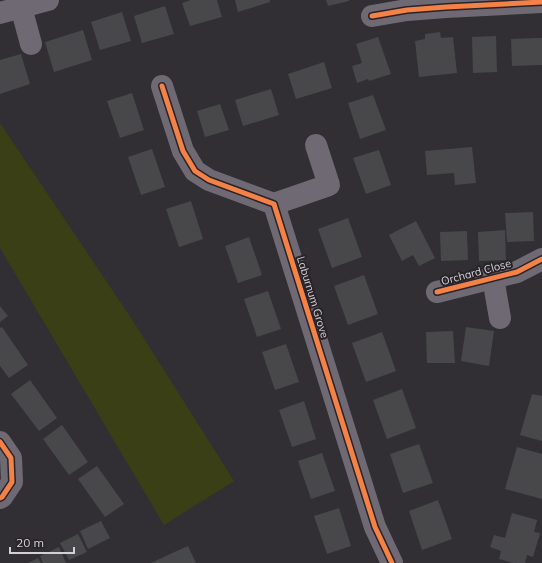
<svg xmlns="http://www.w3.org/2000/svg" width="542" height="563" font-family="Mulish,sans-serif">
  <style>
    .green { fill: #3b3f15 }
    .building { fill: #484749 }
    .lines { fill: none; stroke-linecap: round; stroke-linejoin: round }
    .minor { stroke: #6f6974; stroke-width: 22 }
    .cycleway-casing { stroke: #28242a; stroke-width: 8 }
    .cycleway { stroke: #f48246; stroke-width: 5 }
    .labels { text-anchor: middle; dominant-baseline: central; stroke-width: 4; stroke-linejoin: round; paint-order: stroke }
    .street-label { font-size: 11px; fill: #d4d1d6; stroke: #28242a }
  </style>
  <rect width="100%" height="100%" fill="#312f33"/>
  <path class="green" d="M0,123l133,198 101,160 -70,44 -164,-277z"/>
  <g class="building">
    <path d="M191,0h26l5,17 -32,9 -8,-23z"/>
    <path d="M235,0h35v2l-32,10z"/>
    <path d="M326,0h23v1l-21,5z"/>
    <path d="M165,6l9,28 -32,9 -8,-27z"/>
    <path d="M122,12l9,29 -31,9 -9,-28z"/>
    <path d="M83,30l9,30 -38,12 -9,-30z"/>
    <path d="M440,32l1,6 12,-1 4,36 -38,4 -4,-36 10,-2v-5z"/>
    <path d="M496,36l1,36 -24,1 -1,-36z"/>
    <path d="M378,37l13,37 -22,7 -1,-2 -11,4 -5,-17 10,-3 -6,-19z"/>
    <path d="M535,38h7v27l-30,1 -1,-27z"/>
    <path d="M21,54l9,30 -30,10v-34z"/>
    <path d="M324,62l8,26 -36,11 -8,-25z"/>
    <path d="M271,89l8,26 -36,11 -8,-26z"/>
    <path d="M132,93l12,37 -24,8 -13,-37z"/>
    <path d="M373,95l13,35 -26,9 -12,-36z"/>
    <path d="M220,104l9,26 -24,7 -8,-26z"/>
    <path d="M472,147l4,36 -21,2 -1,-12 -27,2 -2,-24z"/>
    <path d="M152,149l13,38 -24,8 -13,-38z"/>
    <path d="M379,150l12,35 -25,9 -13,-36z"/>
    <path d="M191,201l12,38 -24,8 -13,-38z"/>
    <path d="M533,212l1,29 -27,1 -2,-29z"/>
    <path d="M348,218l14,39 -30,11 -14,-39z"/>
    <path d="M416,221l19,37 -16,8 -6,-11 -11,6 -13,-26z"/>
    <path d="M505,230l1,30 -27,1 -1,-29z"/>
    <path d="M467,231l1,29 -27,1 -1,-29z"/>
    <path d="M249,237l13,38 -24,8 -13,-37z"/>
    <path d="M364,275l14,39 -30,11 -14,-39z"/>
    <path d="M268,291l13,38 -24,8 -13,-38z"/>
    <path d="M0,306l8,10 -8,6z"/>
    <path d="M2,327l26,38 -19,13 -9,-12v-38z"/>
    <path d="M466,327l28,4 -5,35 -28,-5z"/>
    <path d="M453,331l2,32h-28l-1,-31z"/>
    <path d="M382,332l14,39 -30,11 -14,-39z"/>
    <path d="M286,344l13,38 -24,8 -13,-38z"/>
    <path d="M30,380l27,38 -18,13 -28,-37z"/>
    <path d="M402,389l14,39 -29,11 -14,-39z"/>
    <path d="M532,394l10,2v45l-22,-6z"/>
    <path d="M304,401l12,38 -24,8 -13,-37z"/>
    <path d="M62,425l26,37 -19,13 -26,-36z"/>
    <path d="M419,444l14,39 -30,10 -13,-39z"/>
    <path d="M517,447l25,7v45l-37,-10z"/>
    <path d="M322,453l13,38 -24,8 -13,-38z"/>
    <path d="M97,466l27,38 -19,13 -27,-38z"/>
    <path d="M438,500l14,39 -30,11 -13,-39z"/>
    <path d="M339,508l12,38 -24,8 -13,-38z"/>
    <path d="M512,513l25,7 -3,12 6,1 -7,24 -6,-2 -2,8h-11l-15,-4 2,-8 -11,-4 4,-12 11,3z"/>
    <path d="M101,521l9,17 -22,11 -8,-18z"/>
    <path d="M78,534l9,18 -18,8 -9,-17z"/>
    <path d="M188,546l8,17h-45l19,-9z"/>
    <path d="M59,547l7,16h-23l-3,-7z"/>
    <path d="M38,558l3,5h-13z"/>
  </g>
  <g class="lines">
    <g class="minor">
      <path d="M21,7l10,37"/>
      <path d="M0,13l48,-13"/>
      <path d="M372,16l35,-6 39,-3 96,-5"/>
      <path d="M162,86l21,65 12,20 14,9 65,24 101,323 17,36"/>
      <path d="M274,204l55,-19 -13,-40"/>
      <path d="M493,278l7,40"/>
      <path d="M437,292l80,-20 25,-13"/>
      <path d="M0,442l11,16 1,24 -10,15 -2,1"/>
    </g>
    <g class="cycleway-casing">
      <g id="cycleway">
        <path d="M372,16l35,-6 39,-3 96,-5"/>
        <path d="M162,86l21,65 12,20 14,9 65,24 101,323 17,36"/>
        <path d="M437,292l80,-20 25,-13"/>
        <path d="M0,442l11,16 1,24 -10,15 -2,1"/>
      </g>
    </g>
    <use href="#cycleway" class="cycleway"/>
  </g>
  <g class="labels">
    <g class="street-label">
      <text transform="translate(476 272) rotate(-15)">Orchard Close</text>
      <text transform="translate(313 297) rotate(73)">Laburnum Grove</text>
    </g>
  </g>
  <path d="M10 547v6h64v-6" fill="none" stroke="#d4d1d6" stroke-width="2"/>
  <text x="16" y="547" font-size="12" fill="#d4d1d6" stroke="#28242a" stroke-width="3" paint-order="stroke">20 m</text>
</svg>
